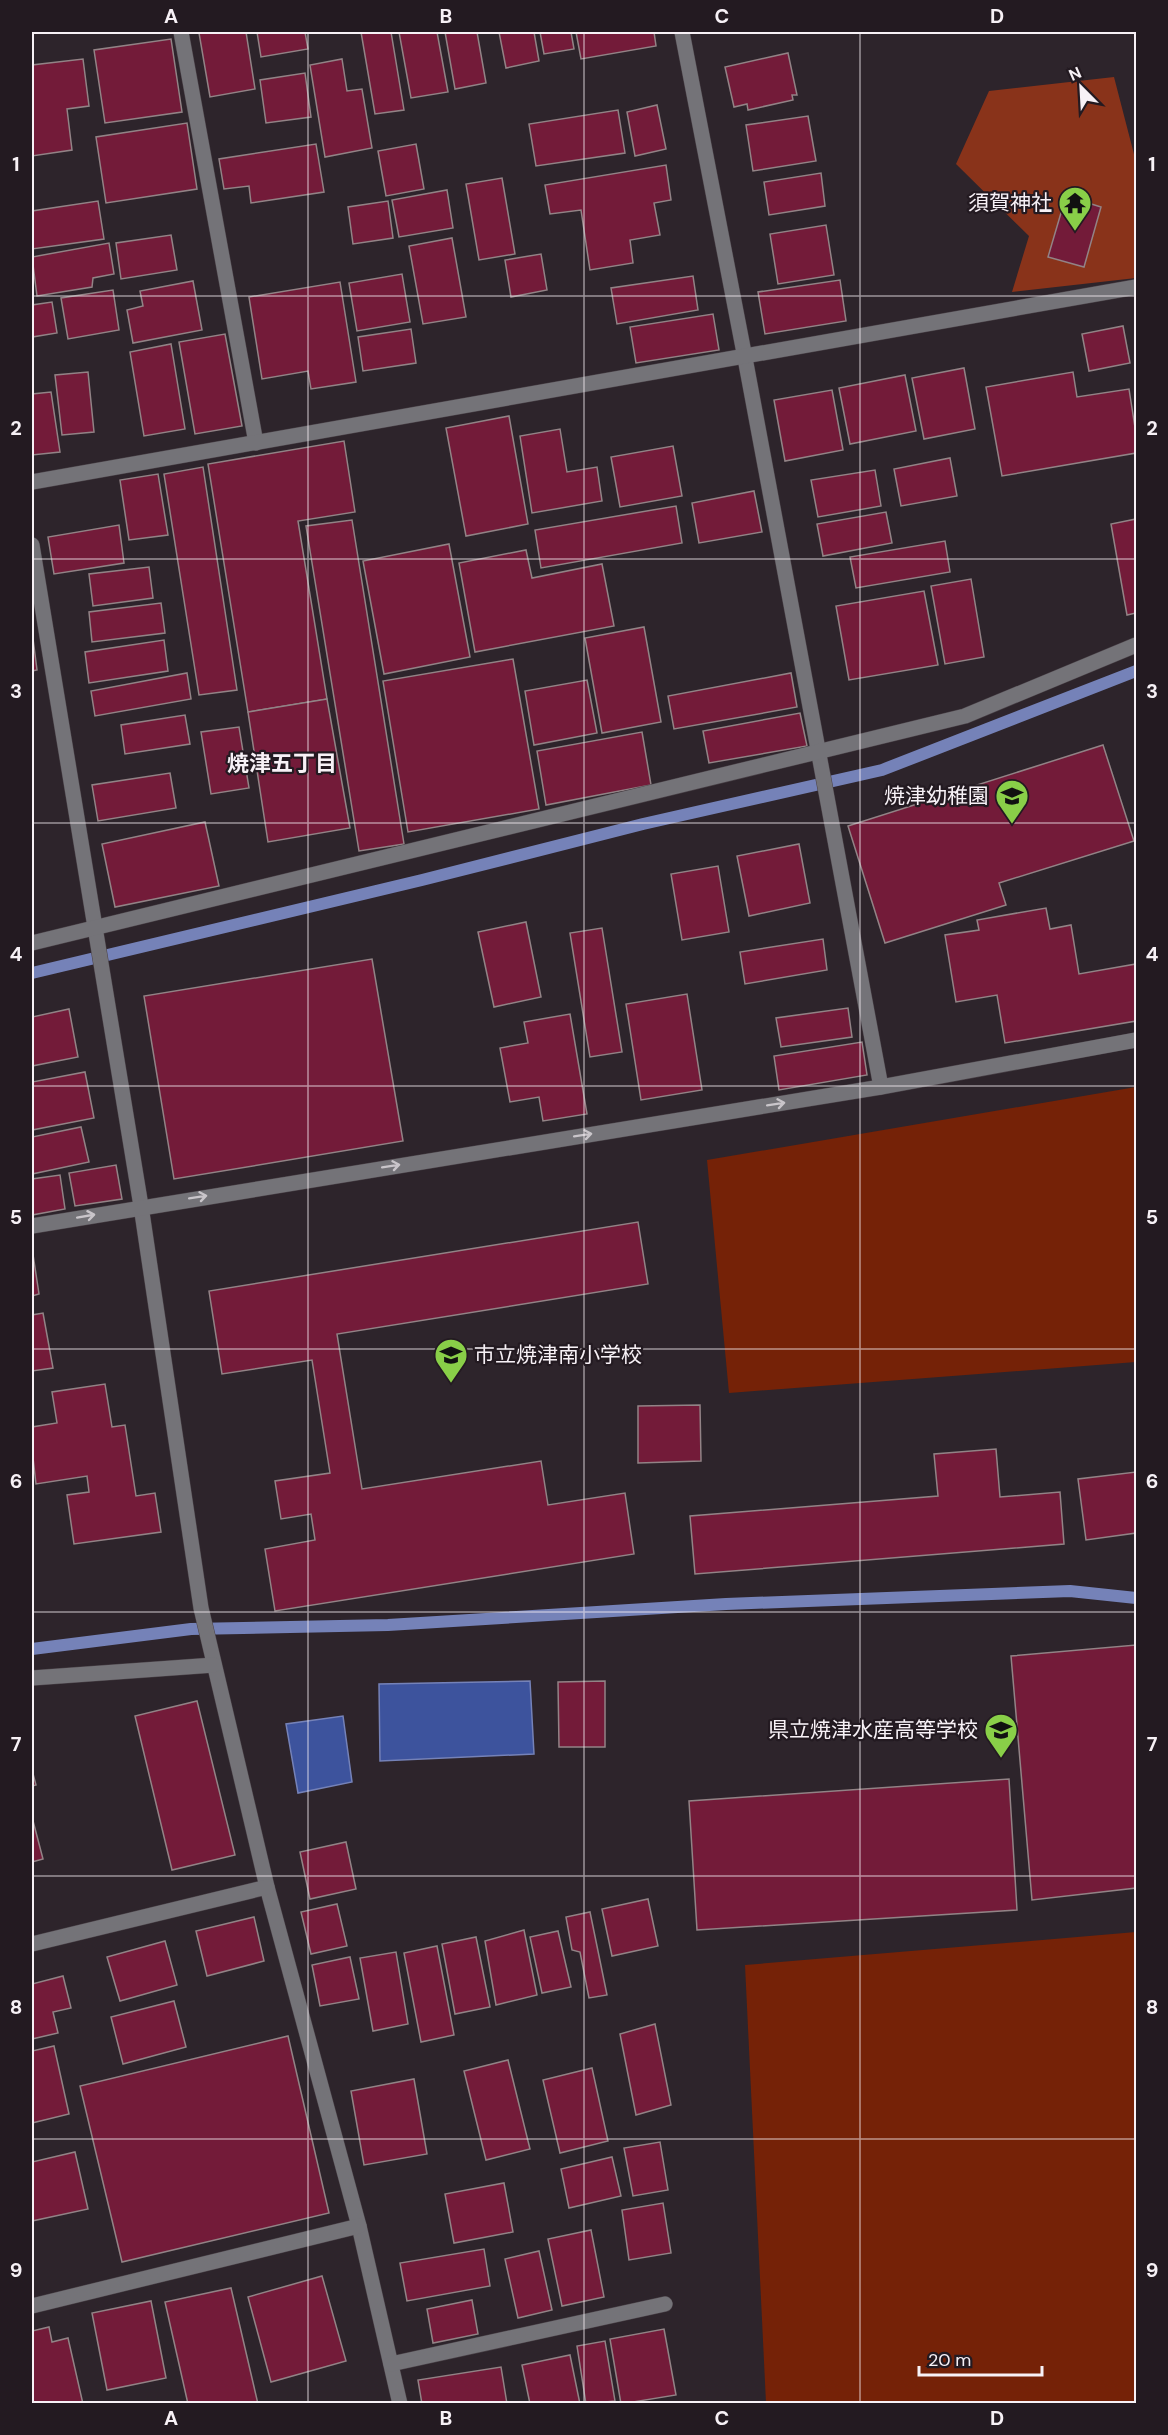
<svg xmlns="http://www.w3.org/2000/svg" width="1168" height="2435" font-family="'DM Sans','Noto Sans JP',sans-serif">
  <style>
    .green { fill: #752207 }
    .forest { fill: #89331a }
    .water { fill: #3d539d; stroke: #7582b8; stroke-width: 1.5 }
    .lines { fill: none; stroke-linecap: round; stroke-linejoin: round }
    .stream { stroke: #7582b8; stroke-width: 12 }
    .building { fill: #731b39; stroke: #928386; stroke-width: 1.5 }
    .minor-casing { stroke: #494147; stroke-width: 16 }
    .minor { stroke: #747378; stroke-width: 15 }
    .oneway { stroke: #c9c5ca }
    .grid { fill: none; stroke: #f7f1f6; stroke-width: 1.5; stroke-opacity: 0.55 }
    .labels { text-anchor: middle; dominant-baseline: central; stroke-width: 4.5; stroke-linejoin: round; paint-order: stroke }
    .poi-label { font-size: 21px; fill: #f7f1f6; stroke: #231a21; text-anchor: end }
    .neighbourhood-label { font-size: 22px; font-weight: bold; fill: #f7f1f6; stroke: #231a21 }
    .neatline { fill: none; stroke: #f7f1f6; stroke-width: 2 }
    .grid-label { font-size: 20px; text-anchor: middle; font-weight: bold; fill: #f7f1f6 }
  </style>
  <rect width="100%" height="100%" fill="#2d242b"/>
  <g class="green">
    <path d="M1136,1087v275l-407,31 -22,-233z"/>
    <path d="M1136,1932v471h-370l-21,-438z"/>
  </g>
  <path class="forest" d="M1114,77l22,85v116l-124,14 17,-56 -73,-72 33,-73z"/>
  <g class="water">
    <path d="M530,1681l4,73 -154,7 -1,-77z"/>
    <path d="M343,1716l9,66 -54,11 -12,-69z"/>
  </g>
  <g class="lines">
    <g class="stream">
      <path d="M32,973l390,-93 221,-56 239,-54 254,-99"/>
      <path d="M32,1649l159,-20 197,-4 338,-21 344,-13 66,7"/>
    </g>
  </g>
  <g class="building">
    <path d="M208,32h38l9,57 -45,8 -11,-64z"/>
    <path d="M257,32h48l3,17 -47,8z"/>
    <path d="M361,32h30l13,78 -29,4z"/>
    <path d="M399,32h38l11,60 -37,6z"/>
    <path d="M445,32h32l9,51 -31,6z"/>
    <path d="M499,32h35l5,29 -33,7z"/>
    <path d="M540,32h31l3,17 -30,5z"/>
    <path d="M576,32h78l2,14 -75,13z"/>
    <path d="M171,39l11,73 -77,11 -11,-73z"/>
    <path d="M788,53l9,42h-5l1,5 -45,10 -1,-6 -13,3 -9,-40z"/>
    <path d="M83,59l6,47 -22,3 5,41 -40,6v-91z"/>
    <path d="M342,59l5,32 15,-2 10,59 -47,9 -15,-92z"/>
    <path d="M305,73l6,44 -45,6 -6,-43z"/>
    <path d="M657,105l9,44 -31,7 -8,-44z"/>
    <path d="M618,110l7,43 -89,13 -7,-42z"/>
    <path d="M808,116l8,45 -63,10 -7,-46z"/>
    <path d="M187,123l10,66 -91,14 -10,-66z"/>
    <path d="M316,144l8,48 -73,11 -2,-17 -25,3 -5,-30z"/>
    <path d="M416,144l8,45 -38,7 -8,-45z"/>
    <path d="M666,165l5,35 -17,3 6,32 -30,5 3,23 -43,7 -9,-60 -31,4 -5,-29z"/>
    <path d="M821,173l4,33 -56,9 -5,-33z"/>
    <path d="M502,178l13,76 -36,6 -13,-76z"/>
    <path d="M447,190l6,38 -54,9 -7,-37z"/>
    <path d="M1066,196l35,11 -17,60 -36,-10z"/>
    <path d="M98,201l6,38 -72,10v-38z"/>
    <path d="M388,201l5,37 -40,6 -5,-37z"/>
    <path d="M826,225l8,50 -56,9 -8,-50z"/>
    <path d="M171,235l6,35 -56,9 -5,-36z"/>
    <path d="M452,238l14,79 -43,7 -14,-78z"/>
    <path d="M109,243l5,31 -21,4 -1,9 -55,9 -5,-39z"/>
    <path d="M541,254l6,36 -36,7 -6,-37z"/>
    <path d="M402,274l8,48 -53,9 -8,-48z"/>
    <path d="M693,276l5,34 -81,14 -6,-36z"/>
    <path d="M840,280l6,41 -81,13 -7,-42z"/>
    <path d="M193,281l9,49 -69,13 -6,-33 16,-4 -3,-15z"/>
    <path d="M340,282l16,100 -45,7 -3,-18 -46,8 -13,-82z"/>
    <path d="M113,290l6,40 -51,9 -7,-41z"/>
    <path d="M52,302l5,31 -25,4v-32z"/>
    <path d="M713,314l6,36 -83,13 -6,-36z"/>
    <path d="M1123,326l7,37 -41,8 -7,-37z"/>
    <path d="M411,329l5,34 -53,8 -5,-34z"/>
    <path d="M225,334l17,92 -47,8 -16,-92z"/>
    <path d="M171,344l14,85 -41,7 -14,-84z"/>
    <path d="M964,368l11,61 -51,10 -12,-61z"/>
    <path d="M88,372l6,60 -32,3 -7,-60z"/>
    <path d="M1073,372l4,25 52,-8 7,45v19l-134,23 -16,-89z"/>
    <path d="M905,375l11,56 -66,13 -11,-56z"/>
    <path d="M832,390l11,60 -58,11 -11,-61z"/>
    <path d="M51,392l9,60 -28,3v-61z"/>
    <path d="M509,416l19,108 -62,12 -20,-108z"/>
    <path d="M560,429l7,43 30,-5 5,34 -70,12 -12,-77z"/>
    <path d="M344,441l11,71 -57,9 29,178 -79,13 -40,-248z"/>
    <path d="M673,446l9,50 -62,11 -9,-50z"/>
    <path d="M950,458l7,38 -56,10 -7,-37z"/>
    <path d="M203,467l34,223 -38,5 -35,-221z"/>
    <path d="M875,470l6,36 -63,11 -7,-37z"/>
    <path d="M158,474l10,61 -39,5 -9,-60z"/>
    <path d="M754,491l8,41 -63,11 -7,-40z"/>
    <path d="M676,506l6,37 -141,25 -6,-38z"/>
    <path d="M886,512l6,31 -69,13 -6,-32z"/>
    <path d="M1136,519v94l-9,2 -16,-91z"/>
    <path d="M352,520l52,324 -45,7 -53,-325z"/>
    <path d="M119,525l5,38 -70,11 -6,-37z"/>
    <path d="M945,541l5,31 -94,16 -6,-31z"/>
    <path d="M449,544l21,113 -86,17 -21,-113z"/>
    <path d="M526,550l6,28 70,-14 12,62 -139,26 -16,-89z"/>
    <path d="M149,567l4,31 -60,8 -4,-32z"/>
    <path d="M971,579l13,78 -39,7 -14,-78z"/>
    <path d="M924,591l14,74 -89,15 -13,-74z"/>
    <path d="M161,603l4,30 -73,9 -3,-30z"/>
    <path d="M644,627l17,95 -59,11 -17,-95z"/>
    <path d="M32,631l5,39 -5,1z"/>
    <path d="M164,640l4,31 -79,12 -4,-31z"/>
    <path d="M513,659l26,150 -131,23 -25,-151z"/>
    <path d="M187,673l4,26 -96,17 -4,-25z"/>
    <path d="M791,673l6,34 -123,22 -6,-33z"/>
    <path d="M587,680l10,53 -63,12 -9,-54z"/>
    <path d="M327,699l23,129 -82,14 -20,-130z"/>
    <path d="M800,713l7,33 -98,17 -6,-32z"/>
    <path d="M185,715l5,29 -65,10 -4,-29z"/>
    <path d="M239,727l10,61 -38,6 -10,-62z"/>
    <path d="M642,732l9,53 -105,20 -9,-54z"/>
    <path d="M1103,745l31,96 -135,42 7,22 -121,38 -37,-117z"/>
    <path d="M170,773l6,35 -78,13 -6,-36z"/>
    <path d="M205,822l14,64 -104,21 -13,-63z"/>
    <path d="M799,844l11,59 -61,13 -12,-60z"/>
    <path d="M718,866l11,66 -47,8 -11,-66z"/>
    <path d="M1046,908l4,21 21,-4 8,49 57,-10v57l-131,22 -8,-48 -41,7 -11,-67 34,-5 -2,-10z"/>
    <path d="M526,922l15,75 -47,10 -16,-75z"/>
    <path d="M602,928l20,124 -32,5 -20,-124z"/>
    <path d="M823,939l4,31 -82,14 -5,-32z"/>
    <path d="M372,959l31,182 -229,38 -30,-183z"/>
    <path d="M687,994l15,96 -61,10 -15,-96z"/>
    <path d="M848,1008l4,29 -71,10 -5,-29z"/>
    <path d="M69,1009l9,48 -46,9v-49z"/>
    <path d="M570,1014l17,100 -44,7 -4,-24 -29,5 -10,-54 28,-5 -4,-21z"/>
    <path d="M862,1042l5,33 -88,15 -5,-34z"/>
    <path d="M85,1072l9,46 -62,12v-48z"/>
    <path d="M81,1127l8,35 -57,12v-37z"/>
    <path d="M116,1165l6,34 -47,7 -6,-33z"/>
    <path d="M60,1175l5,34 -33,6v-36z"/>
    <path d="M638,1222l10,62 -311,50 25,155 179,-28 7,44 77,-12 9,61 -359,57 -10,-62 50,-9 -4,-26 -30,5 -6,-38 55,-8 -18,-113 -90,14 -13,-83z"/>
    <path d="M32,1248l7,46 -7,2z"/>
    <path d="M43,1313l10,55 -21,3v-56z"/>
    <path d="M105,1384l7,43 13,-2 11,71 19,-3 6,39 -87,12 -7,-49 22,-3 -2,-16 -51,8 -4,-35v-22l25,-4 -5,-31z"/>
    <path d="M700,1405l1,56 -63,2v-57z"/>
    <path d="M996,1449l4,48 60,-5 4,52 -369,30 -5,-58 248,-20 -4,-42z"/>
    <path d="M1136,1472v61l-50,7 -8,-61z"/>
    <path d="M1136,1645v243l-104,12 -21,-244z"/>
    <path d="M605,1681v66h-46l-1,-65z"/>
    <path d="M197,1701l38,154 -63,15 -37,-154z"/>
    <path d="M32,1770l4,15 -4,1z"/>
    <path d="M1009,1779l8,131 -320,20 -8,-129z"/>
    <path d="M32,1817l11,42 -11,3z"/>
    <path d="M346,1842l10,47 -46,10 -10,-47z"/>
    <path d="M648,1899l10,47 -46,10 -10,-47z"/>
    <path d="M337,1904l10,42 -36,8 -10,-42z"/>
    <path d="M590,1912l17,83 -18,3 -9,-46 -8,-2 -6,-33z"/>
    <path d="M254,1917l10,44 -57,15 -11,-45z"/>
    <path d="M524,1930l13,65 -41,10 -11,-64z"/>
    <path d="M558,1931l13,56 -29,6 -12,-56z"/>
    <path d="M476,1937l14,70 -35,7 -13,-70z"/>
    <path d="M165,1941l12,44 -57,16 -13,-44z"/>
    <path d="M437,1946l17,89 -33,7 -17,-89z"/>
    <path d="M396,1952l12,72 -35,7 -13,-73z"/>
    <path d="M350,1957l9,42 -39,7 -8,-41z"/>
    <path d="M63,1976l8,32 -18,4 5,21 -26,6v-55z"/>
    <path d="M174,2001l12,46 -63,17 -12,-47z"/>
    <path d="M655,2024l16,81 -35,10 -16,-81z"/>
    <path d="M288,2036l41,177 -207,49 -42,-176z"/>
    <path d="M54,2046l15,68 -37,9v-72z"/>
    <path d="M508,2060l22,89 -44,11 -22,-89z"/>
    <path d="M592,2068l16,73 -48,12 -17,-73z"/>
    <path d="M414,2079l13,75 -63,11 -13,-74z"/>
    <path d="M660,2142l8,48 -35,6 -9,-48z"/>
    <path d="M75,2152l13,57 -56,12v-59z"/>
    <path d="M612,2157l9,39 -52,12 -8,-39z"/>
    <path d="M504,2183l9,49 -59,11 -9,-49z"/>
    <path d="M663,2203l8,50 -42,7 -7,-50z"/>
    <path d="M591,2230l13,67 -42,9 -14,-67z"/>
    <path d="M484,2249l6,37 -83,15 -7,-38z"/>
    <path d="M539,2251l13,59 -34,8 -13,-59z"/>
    <path d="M322,2276l24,85 -75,21 -23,-85z"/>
    <path d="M231,2288l27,116h-70l-23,-102z"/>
    <path d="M472,2300l6,34 -45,9 -6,-34z"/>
    <path d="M151,2301l15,77 -59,12 -15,-77z"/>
    <path d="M49,2327l3,15 16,-4 15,66h-51v-73z"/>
    <path d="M664,2329l12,66 -55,9 -11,-65z"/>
    <path d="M605,2341l10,60 -29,3 -9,-58z"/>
    <path d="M570,2355l10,49h-50l-8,-39z"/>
    <path d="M501,2367l6,37h-85l-4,-24z"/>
  </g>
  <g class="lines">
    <g class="minor-casing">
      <g id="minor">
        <path d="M181,32l75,411"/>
        <path d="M682,32l63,326 136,729"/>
        <path d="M32,482l1104,-195"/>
        <path d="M32,545l109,661 60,402 66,279 92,339 41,178"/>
        <path d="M32,943l933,-227 171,-71"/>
        <path d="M32,1226l849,-139 255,-47"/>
        <path d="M32,1678l182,-13"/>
        <path d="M32,1944l235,-57"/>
        <path d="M32,2306l327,-80"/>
        <path d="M391,2364l274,-60"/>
      </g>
    </g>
    <use href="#minor" class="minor"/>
  </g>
  <defs><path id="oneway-shaft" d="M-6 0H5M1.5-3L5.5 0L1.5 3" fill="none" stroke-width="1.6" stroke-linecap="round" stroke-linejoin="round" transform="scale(1.5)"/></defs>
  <g class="oneway">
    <use href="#oneway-shaft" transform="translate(776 1104) rotate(-9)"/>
    <use href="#oneway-shaft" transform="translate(583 1135) rotate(-9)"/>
    <use href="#oneway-shaft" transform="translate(391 1166) rotate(-9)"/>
    <use href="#oneway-shaft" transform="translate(198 1197) rotate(-9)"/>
    <use href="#oneway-shaft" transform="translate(86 1216) rotate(-10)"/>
  </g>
  <path class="grid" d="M308,32v2372M584,32v2372M860,32v2372M32,296h1104M32,559h1104M32,823h1104M32,1086h1104M32,1349h1104M32,1612h1104M32,1876h1104M32,2139h1104"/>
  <defs>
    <g id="temple-pin" transform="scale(1.725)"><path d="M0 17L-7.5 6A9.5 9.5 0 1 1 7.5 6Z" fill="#89cf48" stroke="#231a21"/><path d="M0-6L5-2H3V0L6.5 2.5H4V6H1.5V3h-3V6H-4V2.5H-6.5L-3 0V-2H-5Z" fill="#111"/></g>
    <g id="school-pin" transform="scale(1.725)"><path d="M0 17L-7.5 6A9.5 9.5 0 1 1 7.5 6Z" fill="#89cf48" stroke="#231a21"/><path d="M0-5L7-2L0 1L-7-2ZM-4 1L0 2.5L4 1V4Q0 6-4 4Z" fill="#111"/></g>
  </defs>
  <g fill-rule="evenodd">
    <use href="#temple-pin" x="1075" y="203"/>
    <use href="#school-pin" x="1012" y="796"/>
    <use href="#school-pin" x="451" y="1355"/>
    <use href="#school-pin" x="1001" y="1730"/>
  </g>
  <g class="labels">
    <g class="poi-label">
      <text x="1052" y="203">須賀神社</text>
      <text x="989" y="796">焼津幼稚園</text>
      <text x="474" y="1355" text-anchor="start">市立焼津南小学校</text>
      <text x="978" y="1730">県立焼津水産高等学校</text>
    </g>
    <g class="neighbourhood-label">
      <text x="282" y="763">焼津五丁目</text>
    </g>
  </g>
  <rect width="1168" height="2435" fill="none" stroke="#231a21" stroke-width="66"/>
  <g transform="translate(1081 87) rotate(336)" stroke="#231a21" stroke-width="4.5" paint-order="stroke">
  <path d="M0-4.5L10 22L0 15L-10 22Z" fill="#f7f1f6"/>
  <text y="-9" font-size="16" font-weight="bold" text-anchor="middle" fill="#f7f1f6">N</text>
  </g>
  <path d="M919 2366v9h123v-9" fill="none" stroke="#f7f1f6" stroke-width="3"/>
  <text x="928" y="2366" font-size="18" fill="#f7f1f6" stroke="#231a21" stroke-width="4.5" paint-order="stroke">20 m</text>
  <rect x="33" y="33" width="1102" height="2369" class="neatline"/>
  <g class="grid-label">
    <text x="171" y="23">A</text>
    <text x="446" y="23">B</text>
    <text x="722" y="23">C</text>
    <text x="997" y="23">D</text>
    <text x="16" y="171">1</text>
    <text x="1152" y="171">1</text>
    <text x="16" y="435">2</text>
    <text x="1152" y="435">2</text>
    <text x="16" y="698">3</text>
    <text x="1152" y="698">3</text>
    <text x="16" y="961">4</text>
    <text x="1152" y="961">4</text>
    <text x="16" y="1224">5</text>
    <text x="1152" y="1224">5</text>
    <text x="16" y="1488">6</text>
    <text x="1152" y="1488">6</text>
    <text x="16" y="1751">7</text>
    <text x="1152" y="1751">7</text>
    <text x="16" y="2014">8</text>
    <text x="1152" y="2014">8</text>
    <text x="16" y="2277">9</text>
    <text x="1152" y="2277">9</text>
    <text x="171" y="2425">A</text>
    <text x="446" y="2425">B</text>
    <text x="722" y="2425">C</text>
    <text x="997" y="2425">D</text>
  </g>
</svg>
